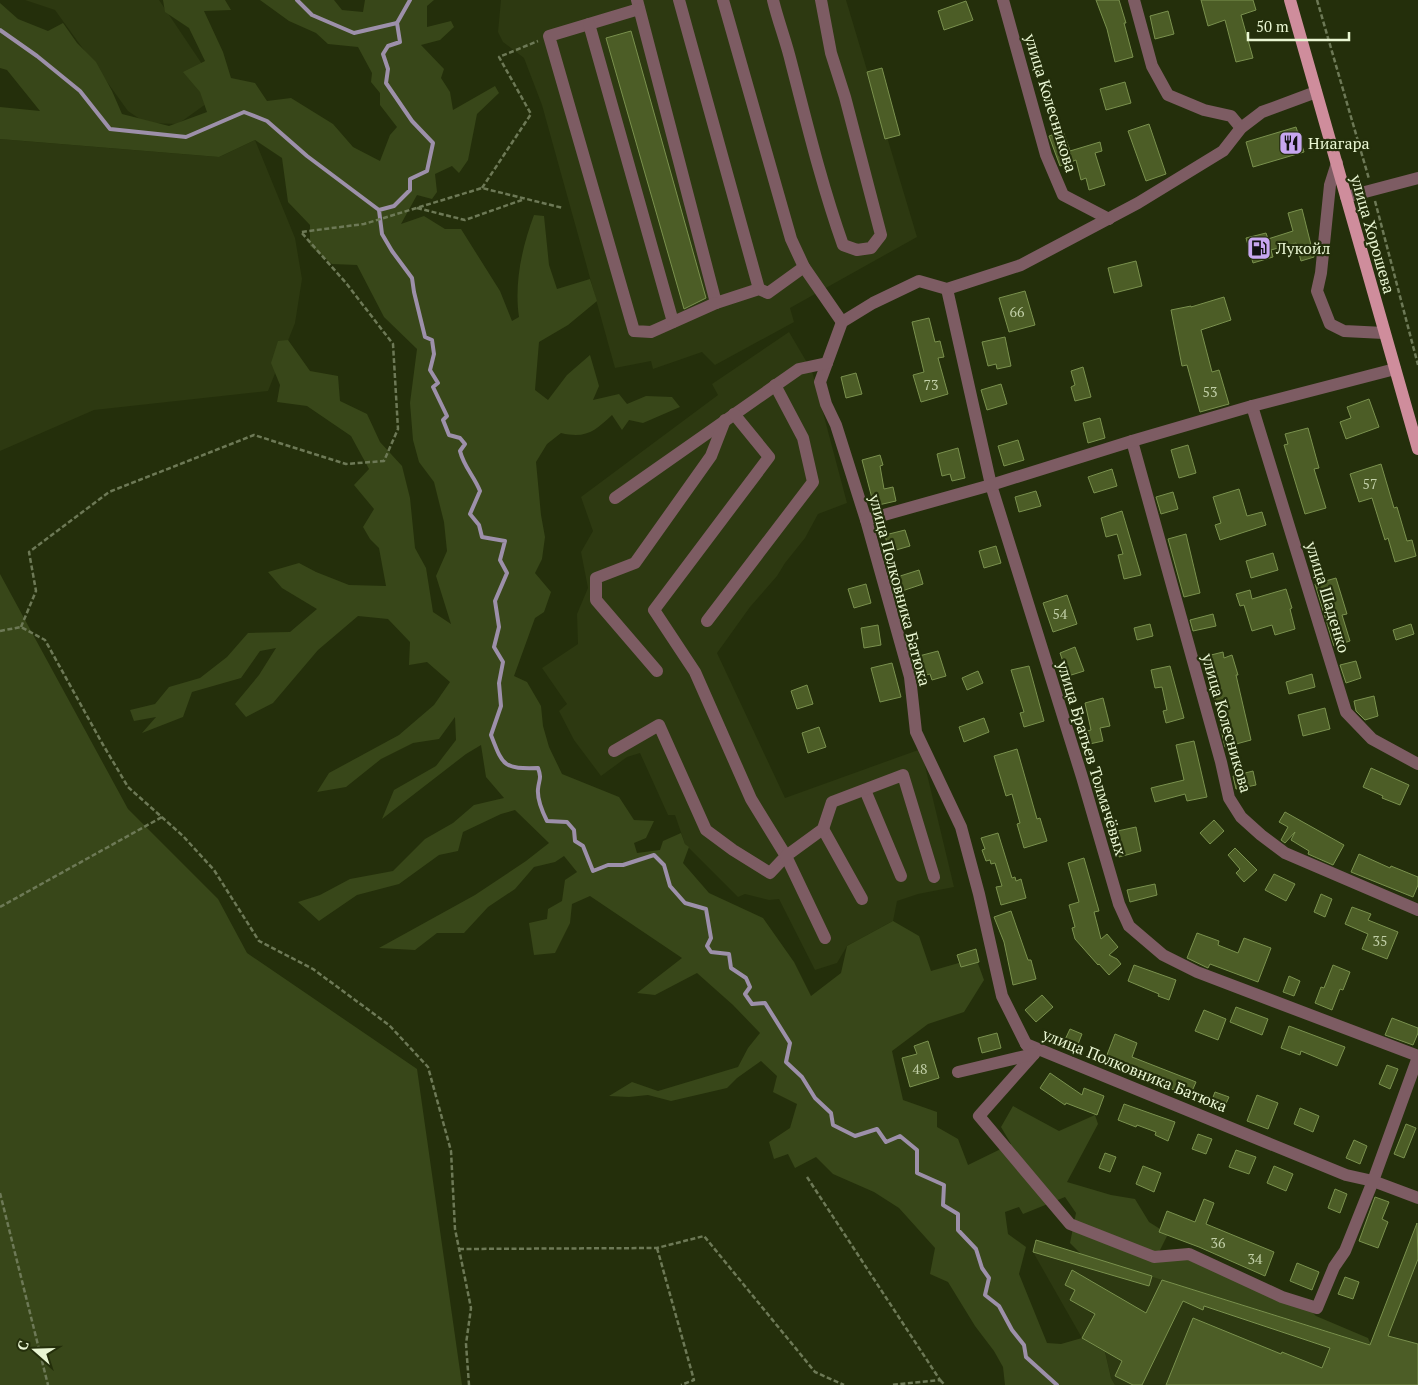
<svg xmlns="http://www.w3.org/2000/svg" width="1418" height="1385" font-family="'PT Serif',serif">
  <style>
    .built { fill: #2d3911 }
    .green { fill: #384719 }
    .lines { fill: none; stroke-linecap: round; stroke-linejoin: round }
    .stream { stroke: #9d90aa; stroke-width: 4 }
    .building { fill: #4c5d26; stroke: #7a914e }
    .path { stroke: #6d7956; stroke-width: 2.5; stroke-dasharray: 5 2.5; stroke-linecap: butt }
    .minor { stroke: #7d5c63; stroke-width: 12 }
    .major { stroke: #cf8d9c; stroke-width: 12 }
    .labels { text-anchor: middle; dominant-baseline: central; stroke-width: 4.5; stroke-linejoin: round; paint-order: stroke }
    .number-label { font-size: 14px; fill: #c2d0a8 }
    .street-label { font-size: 16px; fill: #e9f6d3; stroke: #242f0b }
    .poi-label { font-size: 16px; fill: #e9f6d3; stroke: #242f0b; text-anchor: start }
  </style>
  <rect width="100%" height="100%" fill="#242f0b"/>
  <g class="built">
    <path d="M25,0h134l45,67 6,34 -32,23 -32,-1 -18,-12 -73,-101z"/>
    <path d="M501,0h345l71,237 -127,71 4,14 -79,43 -13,-13 -49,17 -2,-8 -36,7 -73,-263 -18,-47 -21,-16 -5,-10z"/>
    <path d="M0,139l219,18 36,-17 40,98 7,41 -7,44 -27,68 -174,19 -94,41z"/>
    <path d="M789,332l23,39 35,132 -29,11 -13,24 -20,25 -8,13 -27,31 -33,46 68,145 136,-49 33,138 -36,7 -21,7 -4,20 -46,25 -10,17 -22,7 -36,-71 -10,1 -24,-6 -7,3 -53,-53 -10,-29h-7l-28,-62 -13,4 -26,19 -27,-36 -15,-29 8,-7 -25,-36 36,-24 -1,-30 11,-26 -7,-36 12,-21 -12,-34 137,-102 -6,-11z"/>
    <path d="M1036,1240l334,105 35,-90 13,5v125h-303l-4,-7 -6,-26 -23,-14 -49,-86z"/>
  </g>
  <g class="green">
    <path d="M163,0h62l6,10 -27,1 19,41 8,26 24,5 12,18 24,-3 42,26 20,23 27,14 10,-26 7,-8 -17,-22v-12l-9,-11 1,-9 -14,-26 -30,-3 -12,-11 -27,-12 -29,-21h74l8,10 21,2 2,-12h69l-7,6v21l24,-6 3,6 -14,13 -19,5 23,24 -3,9 9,14 3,18 42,-24 4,7 -22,21 -9,46 -9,13 -7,-7 -17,8 2,18 -5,7 -15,-4 -16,29 23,-8 21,13h16l39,62 12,30 7,-4c-5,-34 3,-70 15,-102l10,1 5,49 8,24 33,-10 7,22 -29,24 -29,17 -4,48 13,10 19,-25 23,-20 9,31 -6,14 26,-6 8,10 19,-8 26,1 8,10 -37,16 -14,-3 -7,10 -10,-15c-17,16 -26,24 -51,18l-14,11 -11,18 5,53 4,22 -3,22 -7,14 16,19 -7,20 -9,6 -21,58 13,6 14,24 2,20 6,21 13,27 57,23 15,23 20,1 -8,17 -12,5 3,10 23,-3 3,-9 18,-8 4,11 4,3 -6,16 26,30 54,25 31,44 17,34 30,-23 6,-27 46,-25 26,15 12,35 45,-13 8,22 -20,32 -36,12 -36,27 11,49 34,12v15l21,12 10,26 43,-21 -10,-17 12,-21 46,25 36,-16 3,9 -31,58 44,13 24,4 14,23 19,12 -10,20h31l114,49 13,13 52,22 3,7 -289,-90 -12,-12 6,-30 -11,-16 -42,17 -4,-7 -14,5 3,22 18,13 -7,27 28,69 14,1 21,-6 23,14 6,26 4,7h-110l-2,-18 -9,-16 -19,-25 -27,-44 -18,-8 5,-26 -36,-40 -25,-16 -41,-18 -17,-17 -21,11 -7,-14 -14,5 -5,-17 21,-14 7,-24 -24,-12 4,-16 -16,-15 -24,17 -10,10 -56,13 -23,-6 -19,2 -20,-1 23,-14 26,9 80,-24 10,-19 12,-15 -27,-28 -36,-32 -42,22 -18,-2 45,-35 -92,-62 -18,8 -2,19 -15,30 -21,2 -5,-32 18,-4 1,-10 14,-8 3,-21 12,-8 -13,-16 -9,6 -21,5 -19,22 -27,18 -24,26h-27l-22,17 -36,-2 96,-53 51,-34 23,-18 -34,-33 -14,4 -38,18 -5,19 -19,4 -40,29 -42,11 -38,26 -21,-19 22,-7 30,-16 43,-8 32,-32 28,-16 21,-18 30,-7 -18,-21 -5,-32 -15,9 -84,65 12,-29 42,-24 20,-26 -1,-23 -16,22 -26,4 -32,16 -35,28 -29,5 12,-19 70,-38 35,-30 16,-23 -23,-20 -18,3 1,-23 -22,-23 -30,-3 -40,34 -45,53 -27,14 -11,-13 24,-29 17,-27 -16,3 -19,27 -49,14 -9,25 -41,16 14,-16 -22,4 -4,-11 25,-6 14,-17 31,-9 27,-21 21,-24 42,-1 27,-23 -35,-21 -14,-16 31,-9 17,9 33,13 37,1 -7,-38 -9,-9 -7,-12 11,-18 -20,-24 15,-16 -18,-33 -44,-30 -30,-4 3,-17 -9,-22 7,-22 10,-1 22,31 28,5 2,25 27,13 13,28 22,24 8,32 5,50 11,20 7,44 18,12 -15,-48 11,-25 -3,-29 -10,-40 -15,-20 -6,-22 -3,-37 7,-54 -33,-32 -27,-52 -25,-1 -22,-18v-21l-22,-23 -6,-44 -27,-18 -36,17 -219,-18v-32l40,4 -33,-41 -7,-2v-65l18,16 30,12 15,-8 14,20 19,19 16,29 10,23 47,12 38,-14 -7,-20 -17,-20 22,-11 -16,-33 -24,-16z"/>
    <path d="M0,574l128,235 90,90 29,54 170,116 45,316h-462z"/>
  </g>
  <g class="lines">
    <g class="stream">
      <path d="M297,0l15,15 42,18 43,-10"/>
      <path d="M410,0l-13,23 3,19 -12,4 -5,8 5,15 -2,14 26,38 21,22 -6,28 -17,8v11l-16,16 -15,4 3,24 10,17 20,27 2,14 11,45 7,3 2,14 -4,16 8,13 -5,4 14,29 -4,4 6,15 11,3 5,6 -5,7c4,16 14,25 20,40l-10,23 9,11 3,12 23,4 -5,19 7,13 -12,28 4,26 -5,20 9,15 -4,21 2,23 -10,29c12,31 12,34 47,33 4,11 1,11 0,21 -1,10 4,22 9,32l20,1 7,8 1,11 8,5 10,25 15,-6h15l31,-10 10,10 6,21 15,17 21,6 5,29 -4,8 4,6 18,2 2,14 15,10 4,9 -5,7 7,10 13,-1 25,40 -4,19 16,15 13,21 16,15 2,12 22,11 22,-7 9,13 14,-6 17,14v23l27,12 -1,20 15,9v16l18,19 6,19 7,10 -4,17 14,11 13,24 12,15 2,12 31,28"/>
      <path d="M0,30l37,26 43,35 30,38 76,8 58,-25 23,9 40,35 72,54"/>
    </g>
  </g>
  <g class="building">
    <path d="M1096,0h23l7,23h-2l9,34 -18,5 -8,-33z"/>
    <path d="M1201,0h52l3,10 -15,5 12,43 -17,4 -11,-42 -17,6z"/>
    <path d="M966,1l7,19 -29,10 -6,-19z"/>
    <path d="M1168,11l6,23 -19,5 -5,-23z"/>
    <path d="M631,31l75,267 -22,11 -78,-271z"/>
    <path d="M882,68l18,67 -15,4 -18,-67z"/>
    <path d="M1125,82l6,21 -25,7 -6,-21z"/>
    <path d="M1149,124l17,50 -20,7 -18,-50z"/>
    <path d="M1296,127l8,25 -51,15 -7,-25z"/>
    <path d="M1063,131l7,20 30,-9 2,9 -7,2 10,32 -16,5 -3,-12 -5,2 -5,-20 -16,6 -11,-30z"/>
    <path d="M1302,209l12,48 -13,4 -5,-18 -25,7 2,7 -20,6 -7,-25 20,-5 2,6 25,-8 -5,-18z"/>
    <path d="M1136,261l6,25 -28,7 -6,-25z"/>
    <path d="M1025,291l10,34 -26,7 -10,-34z"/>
    <path d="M1224,297l7,23 -30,10 11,42 7,-2 10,34 -29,8 -13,-47 -5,1 -11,-56 20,-4v1z"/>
    <path d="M929,318l6,24 5,-1 4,16 -6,1 10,36 -27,8 -8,-27 11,-3 -12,-50z"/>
    <path d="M1005,337l6,29 -14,3 -1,-5 -8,2 -6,-24z"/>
    <path d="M1083,367l8,30 -16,4 -4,-14 4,-2 -4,-14z"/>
    <path d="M856,373l6,21 -16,4 -5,-21z"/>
    <path d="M1001,384l6,20 -20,6 -6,-20z"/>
    <path d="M1369,399l10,28 -33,12 -6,-17 11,-4 -4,-11z"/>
    <path d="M1100,418l5,20 -17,5 -5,-20z"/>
    <path d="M1308,428l11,40 -5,1 12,39 -21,6 -21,-69 4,-1 -3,-10z"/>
    <path d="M1018,440l6,20 -20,6 -6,-20z"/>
    <path d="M1188,445l8,28 -17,5 -8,-28z"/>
    <path d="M958,448l7,30 -13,3 -2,-7 -8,2 -5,-22z"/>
    <path d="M880,455l3,10 -3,1 4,23 9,-2 3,14 -22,5 -12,-46z"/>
    <path d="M1381,464l13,44 3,-1 10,34 5,-1 4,16 -21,6 -7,-24 -3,2 -13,-42 -13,4 -9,-28z"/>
    <path d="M1112,469l5,17 -23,7 -6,-16z"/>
    <path d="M1239,489l8,27 15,-4 4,13 -46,15 -5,-15 6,-2 -8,-26z"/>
    <path d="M1036,491l5,15 -22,6 -4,-15z"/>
    <path d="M1173,492l5,17 -17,5 -5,-17z"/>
    <path d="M1122,511l19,64 -17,4 -6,-24 5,-1 -6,-20 -11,3 -5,-19z"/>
    <path d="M905,530l5,16 -21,6 -4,-17z"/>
    <path d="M1186,534l14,59 -16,4 -16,-58z"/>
    <path d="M996,546l5,17 -17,5 -5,-17z"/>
    <path d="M1273,553l5,17 -27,8 -5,-17z"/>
    <path d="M919,570l4,14 -21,7 -5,-14z"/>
    <path d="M1336,578l11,36 -5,1 8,26 -16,5 -19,-62z"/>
    <path d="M866,584l5,19 -17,5 -6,-19z"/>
    <path d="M1286,589l6,19 -2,1 5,20 -20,6 -3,-10 -20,6 -8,-26 -4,1 -4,-12 14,-4 2,9z"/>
    <path d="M1067,595l10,29 -24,8 -10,-29z"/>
    <path d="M1213,614l3,12 -23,5 -3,-11z"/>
    <path d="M1150,624l3,12 -16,4 -3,-12z"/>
    <path d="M1411,624l3,10 -18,6 -3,-10z"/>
    <path d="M878,625l3,20 -17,3 -3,-20z"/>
    <path d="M1075,647l9,24 -16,5 -8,-23z"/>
    <path d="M938,651l8,25 -14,4 -2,-6 -4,1 -7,-19z"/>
    <path d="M1223,652l1,6 8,-3 6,20h-2l15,65 -26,7 -11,-49 2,-1 -9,-34 6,-2 -2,-6z"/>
    <path d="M1356,661l5,17 -15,5 -6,-18z"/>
    <path d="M892,663l9,34 -21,5 -9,-34z"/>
    <path d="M1029,666l15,55 -20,6 -4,-14 4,-1 -13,-42z"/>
    <path d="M1170,666l14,52 -18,5 -3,-12 4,-1 -5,-23 -7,1 -4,-18z"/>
    <path d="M978,671l5,12 -16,7 -5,-12z"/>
    <path d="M1312,674l3,13 -26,7 -3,-12z"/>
    <path d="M807,685l6,19 -16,5 -6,-18z"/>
    <path d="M1374,696l4,20 -13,4 -9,-9 -2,-10z"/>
    <path d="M1103,698l7,28 -10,2 3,13 -18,4 -2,-13 8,-2 -6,-27z"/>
    <path d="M1325,708l5,21 -27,7 -5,-21z"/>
    <path d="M984,718l5,14 -25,10 -5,-15z"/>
    <path d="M819,727l7,20 -18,6 -6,-20z"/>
    <path d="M1194,741l13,56 -20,4 -2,-7 -30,8 -4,-14 33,-8 -8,-35z"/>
    <path d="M1017,749l20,70 3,-1 7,23 -23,7 -7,-24 3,-1 -8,-29 -6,2 -12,-40z"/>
    <path d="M1371,768l38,17 -9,20 -18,-7 1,-2 -20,-9z"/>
    <path d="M1253,771l3,14 -20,4 -3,-13z"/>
    <path d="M1285,812l59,33 -11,20 -25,-11 1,-3 -18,-11 4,-8 -10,11 -4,-3 7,-13 -9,-5z"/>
    <path d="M1214,820l10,11 -14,13 -10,-11z"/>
    <path d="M1136,827l5,24 -22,6 -6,-25z"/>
    <path d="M998,833l14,45 3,-1 1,4 5,-2 5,19 -25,7 -5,-18 6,-1 -7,-23 -4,1 -1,-4 -4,1 -4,-11 3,-1 -4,-11z"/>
    <path d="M1235,848l22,22 -13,12 -8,-9 4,-4 -12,-14z"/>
    <path d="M1359,854l31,14 1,-2 27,11v8l-5,12 -62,-25z"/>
    <path d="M1084,858l15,53 -5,1 7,27 6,-5 11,13 -9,8 8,4 4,5 -12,11 -10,-11 -1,1 -23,-26 -3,-11 3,-1 -6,-22 10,-3 -11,-39z"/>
    <path d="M1274,874l21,10 -9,17 -21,-11z"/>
    <path d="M1155,884l2,11 -27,7 -3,-12z"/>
    <path d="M1321,894l11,5 -7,18 -11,-5z"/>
    <path d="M1352,907l19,7 -3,6 30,12 -11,27 -25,-10 6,-15 -23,-10z"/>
    <path d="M1011,911l17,49h3l5,19 -23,6 -9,-43 -10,-25z"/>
    <path d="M1197,933l22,8 -1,4 20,8 6,-15 27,10 -13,34 -48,-18 -2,4 -21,-10z"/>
    <path d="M976,949l3,13 -18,5 -4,-12z"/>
    <path d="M1134,965l42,15 -7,20 -11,-4 1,-2 -31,-13z"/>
    <path d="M1333,965l17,7 -7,18 -3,-1 -8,21 -17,-7 6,-16 3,1z"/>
    <path d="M1289,976l11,5 -6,15 -11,-4z"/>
    <path d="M1042,995l11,12 -17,15 -11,-12z"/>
    <path d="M1236,1007l32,12 -6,16 -32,-13z"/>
    <path d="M1204,1010l22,9 -8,21 -23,-9z"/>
    <path d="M1392,1018l26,10v5l-5,12 -28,-10z"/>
    <path d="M1289,1026l56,21 -8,19 -36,-15 -1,4 -19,-7z"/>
    <path d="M1070,1029l12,5 -6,15 -13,-5z"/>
    <path d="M997,1033l4,15 -19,5 -4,-15z"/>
    <path d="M1115,1034l22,9 -5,14 64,25 -6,14 -35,-13 -1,2 -19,-8 2,-4 -32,-13z"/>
    <path d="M928,1041l11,37 -29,9 -8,-29 15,-4 -3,-8z"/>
    <path d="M1387,1065l11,4 -8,20 -11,-5z"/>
    <path d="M1050,1073l32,22 2,-7 20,8 -7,19 -31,-12 -1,2 -25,-17z"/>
    <path d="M1215,1092l14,5 -6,13 -13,-5z"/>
    <path d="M1257,1095l21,8 -10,26 -21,-8z"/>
    <path d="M1124,1104l51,18 -7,19 -13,-6 1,-3 -19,-7 -1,2 -18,-7z"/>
    <path d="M1300,1108l19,8 -6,16 -19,-8z"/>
    <path d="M1406,1124l10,4 -12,30 -10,-4z"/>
    <path d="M1198,1134l14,5 -6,15 -14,-5z"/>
    <path d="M1354,1140l13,6 -7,18 -14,-6z"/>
    <path d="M1236,1150l20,7 -7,17 -20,-7z"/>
    <path d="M1105,1153l11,4 -6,15 -11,-4z"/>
    <path d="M1143,1166l18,7 -7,19 -18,-8z"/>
    <path d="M1274,1166l19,8 -7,17 -19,-8z"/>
    <path d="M1335,1189l12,5 -7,19 -12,-5z"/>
    <path d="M1375,1197l14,5 -7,17 6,3 -10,26 -19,-7z"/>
    <path d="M1204,1199l10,4 -8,21 68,28 -9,24 -66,-29 -40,-15 8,-21 28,11z"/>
    <path d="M1417,1223l1,36 -30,77 30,8v41h-252l27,-67 88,36 1,-2 40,16 8,-20 -126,-42 -1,4 -20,-9 -41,84h-9l-18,-9 7,-15 -40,-23 13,-24 -25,-14 5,-10 -10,-5 7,-15 74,43 16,-33 208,65z"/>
    <path d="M1036,1240l116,36 -3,10 -116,-34z"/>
    <path d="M1297,1263l22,9 -7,18 -22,-9z"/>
    <path d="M1345,1277l14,5 -6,17 -15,-5z"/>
  </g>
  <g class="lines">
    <g class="path">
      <path d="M1317,0l52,179"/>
      <path d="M482,188l49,-74 -32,-57 39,-16"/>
      <path d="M1375,201l43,164"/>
      <path d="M417,208l48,12 57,-20"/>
      <path d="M21,627l15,-36 -7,-39 80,-60 145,-57 92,29 38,-3 14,-32 -5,-85 -47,-61 -45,-51 63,-8 118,-36 81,20"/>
      <path d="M0,631l21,-4 24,13 57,103 26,44 55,49 31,34 45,71 54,28 76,56 39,42 23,84 4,78 16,79 -5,36 3,41"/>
      <path d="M0,907l162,-90"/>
      <path d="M807,1177l133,203 -49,5"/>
      <path d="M0,1193l48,192"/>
      <path d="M657,1248l37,132 -13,5"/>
      <path d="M459,1249l198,-1 47,-12 111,136 29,13"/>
      <path d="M940,1380l5,5"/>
    </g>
    <g class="minor">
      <path d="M637,0l79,303 43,-14 9,4 36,-26"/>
      <path d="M679,0l80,289"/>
      <path d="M723,0l68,239 13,28 38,55"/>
      <path d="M773,0c5,21 13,41 18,62 16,62 31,124 52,183l14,5 14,-2 10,-13 -36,-138 -14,-44 -10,-53"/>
      <path d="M1003,0l43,155 17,40 46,24"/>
      <path d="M1134,0l18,66 16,29 36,15 27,6 10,12"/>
      <path d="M639,9l-90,27 85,295 17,1 65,-29"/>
      <path d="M589,24l84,298"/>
      <path d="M1316,92l-54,20 -21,16 -18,23 -85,52 -117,62 -74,24 -28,-8 -46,22 -31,19 -22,60 6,22 10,21 30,95 44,157 6,55 45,95 18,67 23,102 24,48 320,131 27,6 45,17"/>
      <path d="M1337,163l-7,22 -9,88 -4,18 13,33 14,7 40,2"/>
      <path d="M1346,197l72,-19"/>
      <path d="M947,289l44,196 91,292 37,127 10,22 34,29 34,17 221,84"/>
      <path d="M1252,406l94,306 26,27 46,25"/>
      <path d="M1132,441l89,321 8,36 12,19 20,18 24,18 133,57"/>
      <path d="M615,498l184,-129 28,-6"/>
      <path d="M866,520l125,-35 141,-44 120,-35 143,-37"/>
      <path d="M707,621l106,-139 -10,-44 -28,-53"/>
      <path d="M657,671l-61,-71v-22l39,-15 76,-107 14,-36"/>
      <path d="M614,751l45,-26 47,105 27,20 37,23 16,-17 -35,-57 -56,-127 -41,-62 115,-153 -35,-43"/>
      <path d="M865,790l36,86"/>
      <path d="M823,829l39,70"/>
      <path d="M825,938l-39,-82 37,-27 9,-27 71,-27 31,102"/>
      <path d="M1026,1044l8,10 -55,62 91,108 84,33 35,-3 93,43 35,11 17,-41 11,-16 28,-70 45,-124"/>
      <path d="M958,1072l76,-18"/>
    </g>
    <path class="major" d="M1290,0l128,449"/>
  </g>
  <defs>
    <g id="restaurant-square" transform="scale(1.25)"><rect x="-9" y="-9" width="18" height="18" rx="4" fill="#c7a6ef" stroke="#242f0b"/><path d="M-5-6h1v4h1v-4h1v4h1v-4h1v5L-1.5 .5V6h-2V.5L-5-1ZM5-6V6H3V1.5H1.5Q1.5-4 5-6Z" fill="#111"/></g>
    <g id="fuel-square" transform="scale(1.25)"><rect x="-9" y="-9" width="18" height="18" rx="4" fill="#c7a6ef" stroke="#242f0b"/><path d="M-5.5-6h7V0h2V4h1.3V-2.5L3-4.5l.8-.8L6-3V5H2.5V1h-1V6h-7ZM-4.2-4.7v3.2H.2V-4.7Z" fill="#111"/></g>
  </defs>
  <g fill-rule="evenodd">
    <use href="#restaurant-square" x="1291" y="143"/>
    <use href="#fuel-square" x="1259" y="248"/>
  </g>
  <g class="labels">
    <g class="number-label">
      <text x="1017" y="311">66</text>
      <text x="931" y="384">73</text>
      <text x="1210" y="391">53</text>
      <text x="1370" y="483">57</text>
      <text x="1060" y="613">54</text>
      <text x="1380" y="940">35</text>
      <text x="920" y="1068">48</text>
      <text x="1218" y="1242">36</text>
      <text x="1255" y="1258">34</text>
    </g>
    <g class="street-label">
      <text transform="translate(1051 103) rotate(73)">улица Колесникова</text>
      <text transform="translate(1373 234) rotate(74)">улица Хорошева</text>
      <text transform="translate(900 590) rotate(75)">улица Полковника Батюка</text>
      <text transform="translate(1328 597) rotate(73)">улица Шаденко</text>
      <text transform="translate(1227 723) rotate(74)">улица Колесникова</text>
      <text transform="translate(1092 758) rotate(73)">улица Братьев Толмачёвых</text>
      <text transform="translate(1135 1070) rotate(22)">улица Полковника Батюка</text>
    </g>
    <g class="poi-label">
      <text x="1308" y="143">Ниагара</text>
      <text x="1276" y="248">Лукойл</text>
    </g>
  </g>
  <g transform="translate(35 1350) rotate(290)" stroke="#242f0b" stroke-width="4" paint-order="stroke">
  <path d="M0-4L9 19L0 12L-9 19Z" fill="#e9f6d3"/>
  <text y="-8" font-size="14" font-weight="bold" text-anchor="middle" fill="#e9f6d3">С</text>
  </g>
  <path d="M1248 32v8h101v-8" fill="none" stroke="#e9f6d3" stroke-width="2.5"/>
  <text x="1256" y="32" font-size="15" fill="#e9f6d3" stroke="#242f0b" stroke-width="4" paint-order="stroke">50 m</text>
</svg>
